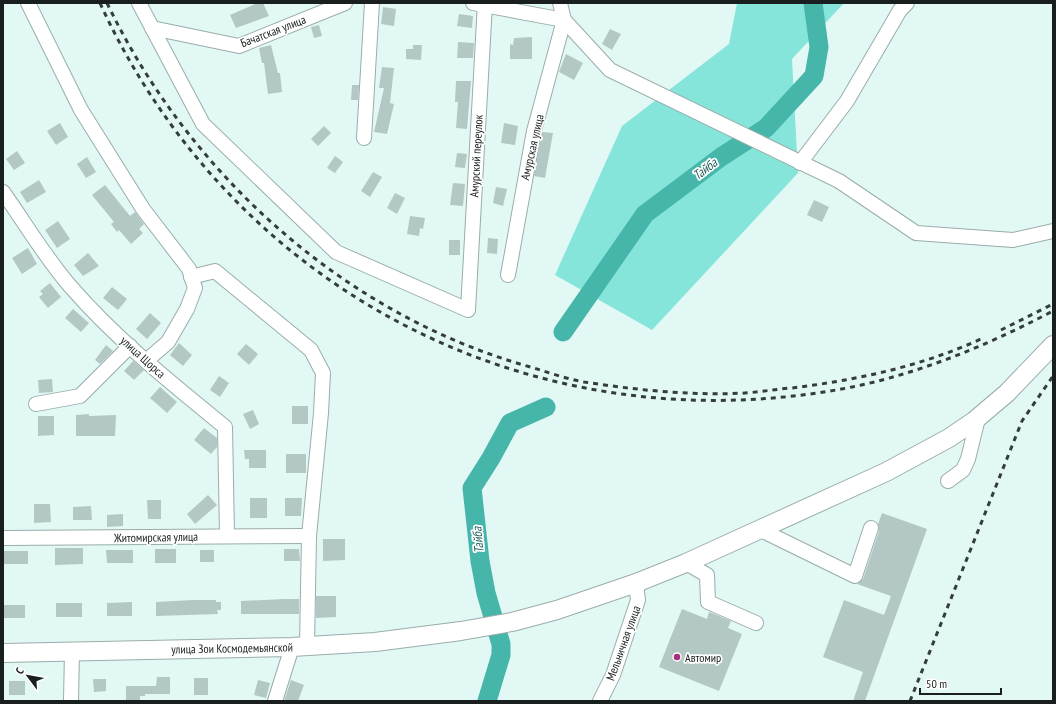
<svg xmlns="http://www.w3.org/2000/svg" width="1056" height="704" font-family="'PT Sans Narrow',sans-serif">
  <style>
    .green { fill: #85e5da }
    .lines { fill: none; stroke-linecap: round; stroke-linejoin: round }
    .river { stroke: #46b5aa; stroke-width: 19 }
    .building { fill: #b3c8c4 }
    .minor-casing { stroke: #99adaa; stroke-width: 16 }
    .major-casing { stroke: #99adaa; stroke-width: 20 }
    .minor { stroke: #fff; stroke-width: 14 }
    .major { stroke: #fff; stroke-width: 18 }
    .rail { stroke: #343d3c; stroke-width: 3; stroke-dasharray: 5 5; stroke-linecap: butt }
    .poi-dot { fill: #a82e82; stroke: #fff; stroke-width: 1.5 }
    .labels { text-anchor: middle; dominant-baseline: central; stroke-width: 3.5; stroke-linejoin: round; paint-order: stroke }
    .street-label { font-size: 12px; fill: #181f1e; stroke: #fff }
    .poi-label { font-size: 12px; fill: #181f1e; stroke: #fff; text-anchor: start }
    .water-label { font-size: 13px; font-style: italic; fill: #205d56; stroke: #fff }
  </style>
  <rect width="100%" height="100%" fill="#e2f8f4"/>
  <path class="green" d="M737,3h107l-52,56 6,114 -146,157 -97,-55 67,-149 107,-82z"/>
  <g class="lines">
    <g class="river">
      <path d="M563,332l82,-118 76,-57 45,-29 48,-52 5,-29 -6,-44"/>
      <path d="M487,701l14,-46v-11l-15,-51 -6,-32 -8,-73 19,-30 19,-35 36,-16"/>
    </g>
  </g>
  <g class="building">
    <path d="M258,3h5l6,13 -33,12 -6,-13z"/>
    <path d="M383,7l13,2 -2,17 -13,-2z"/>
    <path d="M459,14l14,2 -1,12 -15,-2z"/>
    <path d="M319,25l3,11 -8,2 -3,-11z"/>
    <path d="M610,29l11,5 -9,16 -10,-6z"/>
    <path d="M532,37v22h-22v-15l3,1 1,-7z"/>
    <path d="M458,42l16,1 -1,15h-16z"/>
    <path d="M271,45l7,28h2l2,19 -14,2 -4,-31h-2l-3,-15z"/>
    <path d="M413,45h9l-1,15 -15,-1v-10h7z"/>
    <path d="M566,54l17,9 -9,17 -15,-8z"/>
    <path d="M382,67l12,1 -4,35 4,1 -7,30 -13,-2 10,-44h-5z"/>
    <path d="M456,81h15l-4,48 -11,-1 2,-26h-3z"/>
    <path d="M352,85h7l-1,15h-7z"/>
    <path d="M60,123l8,14 -12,8 -9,-14z"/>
    <path d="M504,123l14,3 -3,19 -14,-2z"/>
    <path d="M324,126l7,7 -13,13 -7,-7z"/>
    <path d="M542,132l11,1 -8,45 -11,-2z"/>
    <path d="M17,151l8,12 -11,7 -8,-11z"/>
    <path d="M457,153l10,1 -2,14 -10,-1z"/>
    <path d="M335,156l8,6 -8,11 -8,-5z"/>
    <path d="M87,157l9,15 -10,6 -9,-14z"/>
    <path d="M373,172l9,5 -12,20 -9,-6z"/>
    <path d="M39,180l7,12 -19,11 -7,-11z"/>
    <path d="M453,183l12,1 -2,22 -13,-1z"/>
    <path d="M105,185l25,31 5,-4 9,12 -5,5 4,4 -12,11 -12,-14 -2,2 -6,-8 3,-2 -22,-27z"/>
    <path d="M496,187l11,2 -4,17 -10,-3z"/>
    <path d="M395,193l10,5 -8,16 -10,-6z"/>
    <path d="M814,200l15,7 -7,15 -15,-7z"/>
    <path d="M410,216l15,2 -2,11 -3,-1 -1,8 -12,-2z"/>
    <path d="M58,221l12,18 -13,9 -12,-18z"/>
    <path d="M488,238l10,1 -1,15 -10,-1z"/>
    <rect x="449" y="240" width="11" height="15"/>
    <path d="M28,248l9,16 -15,10 -10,-16z"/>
    <path d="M88,253l11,13 -16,10 -9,-11z"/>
    <path d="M50,283l11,14 -13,11 -9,-11 4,-3 -3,-3z"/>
    <path d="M112,287l15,12 -9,11 -15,-12z"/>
    <path d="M73,309l16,14 -8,9 -16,-14z"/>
    <path d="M150,313l11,10 -14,16 -11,-10z"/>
    <path d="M179,343l13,12 -9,11 -13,-11z"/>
    <path d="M246,344l12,10 -9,11 -12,-11z"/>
    <path d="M106,345l7,6 -13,13 -5,-4z"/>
    <path d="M133,361l11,9 -10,10 -10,-9z"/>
    <path d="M219,376l10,7 -9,14 -10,-7z"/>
    <path d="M52,379l1,13 -14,1 -1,-13z"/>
    <path d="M160,387l17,15 -10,11 -17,-15z"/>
    <rect x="292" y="406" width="16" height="18"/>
    <path d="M253,410l6,14 -9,5 -7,-15z"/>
    <path d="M89,414v2l27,-1 -1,21h-39v-21z"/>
    <path d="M38,416h16v19l-16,1z"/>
    <path d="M204,428l13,10v9l-6,7 -17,-14z"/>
    <path d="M244,450h22v18h-17v-9h-4z"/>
    <rect x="286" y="454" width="20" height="19"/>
    <path d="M208,495l9,10 -22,19 -8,-10z"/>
    <rect x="250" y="498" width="17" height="20"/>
    <path d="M285,498h17l-1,18h-16z"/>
    <path d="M147,500h14v19h-13z"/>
    <path d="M34,504h16l1,18 -17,1z"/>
    <path d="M91,506l1,14h-19v-13z"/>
    <path d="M882,513l45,16 -62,172h-12l10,-29 -40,-15 21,-57 40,15 7,-19 -34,-12 6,-5 16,-48 -1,-7z"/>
    <path d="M123,514v12l-16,1v-12z"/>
    <path d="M323,539h22v21l-22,1z"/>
    <path d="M55,548h28v16l-28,1z"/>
    <rect x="155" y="549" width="21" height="14"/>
    <path d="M284,549h15l1,12h-16z"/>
    <path d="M106,550h27v13h-26z"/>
    <rect x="200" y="550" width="14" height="12"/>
    <rect x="3" y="551" width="25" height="13"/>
    <path d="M316,596h20v21l-20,1z"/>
    <path d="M284,599h15v15h-58v-13z"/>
    <path d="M193,600h23v2h5v8h-4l1,4 -62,2v-14z"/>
    <path d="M132,602v14h-25v-13z"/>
    <rect x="56" y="603" width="26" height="14"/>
    <rect x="3" y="605" width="22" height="13"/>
    <path d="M682,609l25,10 2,-7 22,9 -3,7 14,6 -23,57 -60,-24z"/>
    <path d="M157,677h13v17h-25v2h-5v4h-14v-14h30z"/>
    <rect x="194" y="678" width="14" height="17"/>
    <path d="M93,679h13v12l-12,1z"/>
    <path d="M258,680l12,3 -4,15 -12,-3z"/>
    <path d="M291,680l13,5 -6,16h-14z"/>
    <rect x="9" y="681" width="16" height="14"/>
  </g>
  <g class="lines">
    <g class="minor-casing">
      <g id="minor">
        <path d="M28,3l53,107 62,99 46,60 6,19 -8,21 -19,33 -22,19"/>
        <path d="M139,3l64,121 133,128 132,58 17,-307"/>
        <path d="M473,3l91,17"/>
        <path d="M560,3l4,17 46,50 229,111 77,52 97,7 40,-9"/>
        <path d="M152,28l87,18 106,-43"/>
        <path d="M364,138l8,-135"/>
        <path d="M800,163l47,-62 53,-91 7,-7"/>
        <path d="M3,192c22,31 42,65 67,94 46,53 101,97 155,141l2,109"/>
        <path d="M508,275l26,-144 30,-111"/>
        <path d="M191,277l24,-6 96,79 12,23 -2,40 -12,123 -2,110"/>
        <path d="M36,404l44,-8 50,-50"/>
        <path d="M948,481l15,-11 5,-11 10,-41"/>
        <path d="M759,529l96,47 16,-48"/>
        <path d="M3,538l306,-2"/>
        <path d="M686,563l21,12 1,27 48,21"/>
        <path d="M71,701l1,-50"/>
        <path d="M275,701l17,-54"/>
        <path d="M600,701l13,-26 25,-75 -2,-17"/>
      </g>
    </g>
    <g class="major-casing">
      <path id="major" d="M3,653l289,-6 83,-5 86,-11 51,-9 45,-12 79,-27 50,-20 200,-91 63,-34 25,-17 33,-28 46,-48"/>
    </g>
    <use href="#minor" class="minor"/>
    <use href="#major" class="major"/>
    <g class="rail">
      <path d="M100,3c132,289 435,444 747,385 72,-14 141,-43 206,-77"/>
      <path d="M107,3c83,173 240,314 427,365 16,5 33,11 50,14 53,8 108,14 161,11 16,-1 31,-4 47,-5 65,-8 131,-22 191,-50"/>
      <path d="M1001,330l52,-26"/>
      <path d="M910,701l112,-280 31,-45"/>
    </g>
  </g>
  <circle class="poi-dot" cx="677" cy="657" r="4"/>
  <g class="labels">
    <g class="street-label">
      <text transform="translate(273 31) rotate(-21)">Бачатская улица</text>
      <text transform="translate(532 147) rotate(-77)">Амурская улица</text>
      <text transform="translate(476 156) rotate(-87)">Амурский переулок</text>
      <text transform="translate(143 357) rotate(42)">улица Щорса</text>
      <text transform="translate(156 537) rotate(-1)">Житомирская улица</text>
      <text transform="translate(623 643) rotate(-70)">Мельничная улица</text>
      <text transform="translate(232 648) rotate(-1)">улица Зои Космодемьянской</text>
    </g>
    <g class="poi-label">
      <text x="685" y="657">Автомир</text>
    </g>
    <g class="water-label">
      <text transform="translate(705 169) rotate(-37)">Тайба</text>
      <text transform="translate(478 540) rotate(-96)">Тайба</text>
    </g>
  </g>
  <rect width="1056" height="704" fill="none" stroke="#181f1e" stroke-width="8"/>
  <g transform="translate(28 676) rotate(302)" stroke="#ffffff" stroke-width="3" paint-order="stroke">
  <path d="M0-3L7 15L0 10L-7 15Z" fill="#181f1e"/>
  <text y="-6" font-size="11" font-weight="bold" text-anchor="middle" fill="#181f1e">С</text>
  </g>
  <path d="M920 688v6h81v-6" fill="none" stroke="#181f1e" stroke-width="2"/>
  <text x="926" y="688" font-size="12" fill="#181f1e" stroke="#ffffff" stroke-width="3" paint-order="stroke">50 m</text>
</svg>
